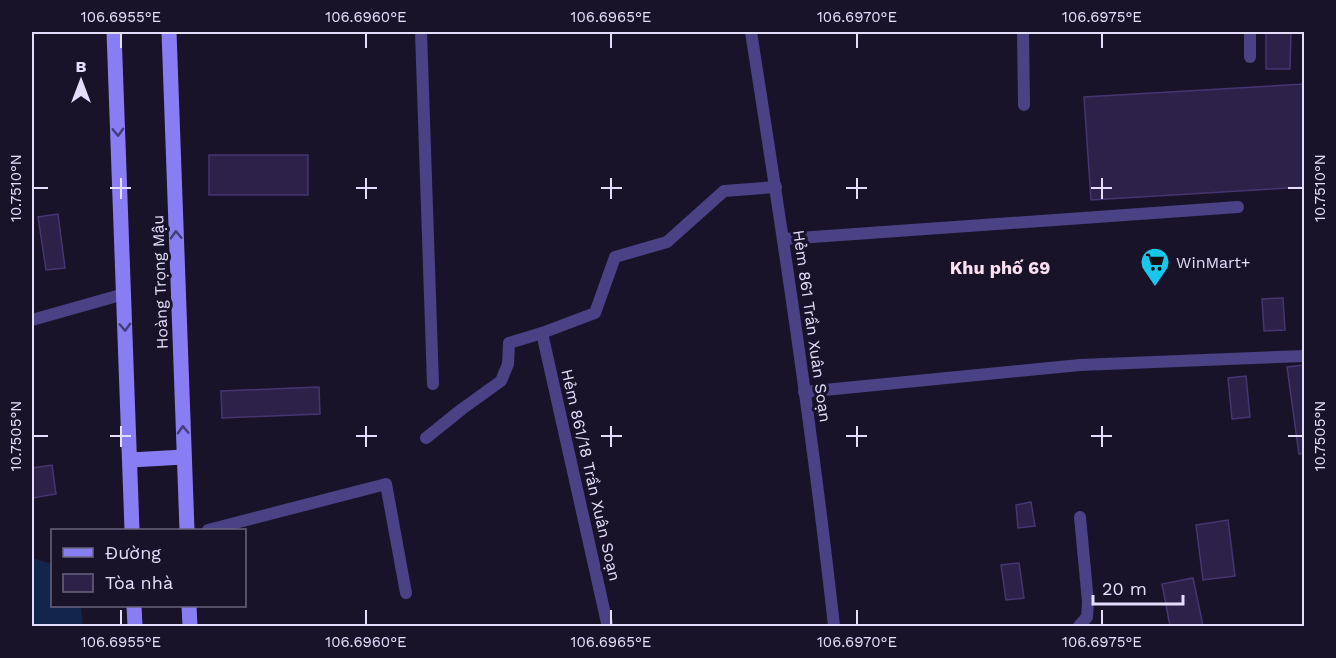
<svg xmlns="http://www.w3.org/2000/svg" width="1336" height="658" font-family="'Work Sans',sans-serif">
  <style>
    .water { fill: #14254c }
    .building { fill: #2c2148; stroke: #463572; stroke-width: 1.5 }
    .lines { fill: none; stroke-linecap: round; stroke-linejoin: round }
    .lane { stroke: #4a4284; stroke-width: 12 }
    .secondary { stroke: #897df4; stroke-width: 15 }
    .oneway { stroke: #453d7a }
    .ticks { fill: none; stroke: #e4defc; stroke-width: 2 }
    .labels { text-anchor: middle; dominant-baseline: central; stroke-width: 6; stroke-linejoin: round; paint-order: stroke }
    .poi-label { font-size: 16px; fill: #e4defc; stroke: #181329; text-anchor: start }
    .street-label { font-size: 16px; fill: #e4defc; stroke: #181329 }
    .neighbourhood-label { font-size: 18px; font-weight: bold; fill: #fce0f0; stroke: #181329 }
    .neatline { fill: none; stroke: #e4defc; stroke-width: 2 }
    .ticks-label { font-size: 15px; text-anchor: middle; fill: #e4defc }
  </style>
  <rect width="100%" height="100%" fill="#181329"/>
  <path class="water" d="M32,558l20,6v42h29l2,20h-51z"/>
  <g class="building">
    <path d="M1266,32h25l-1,37h-24z"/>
    <path d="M1304,84v103l-213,13 -7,-103z"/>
    <rect x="209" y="155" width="99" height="40"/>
    <path d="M58,214l7,54 -19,2 -8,-53z"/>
    <path d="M1283,298l2,32 -21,1 -2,-32z"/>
    <path d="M1304,365v88l-5,1 -12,-87z"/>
    <path d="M1246,376l4,41 -18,2 -4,-41z"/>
    <path d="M319,387l1,27 -98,4 -1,-27z"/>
    <path d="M52,465l4,29 -24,4v-30z"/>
    <path d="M1031,502l4,24 -17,2 -2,-23z"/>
    <path d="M1228,520l7,56 -32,4 -7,-55z"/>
    <path d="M1019,563l5,35 -18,2 -5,-35z"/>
    <path d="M1193,578l10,48h-33l-8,-42z"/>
  </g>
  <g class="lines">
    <g class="lane">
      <path d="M421,32l12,352"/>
      <path d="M751,32c31,197 61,395 83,594"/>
      <path d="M1023,32l1,73"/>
      <path d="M1250,32v25"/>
      <path d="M784,239l454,-32"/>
      <path d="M32,320l92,-26"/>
      <path d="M804,392l276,-27 224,-9"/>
      <path d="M426,438l36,-29 39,-28 7,-17 1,-21 33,-10"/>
      <path d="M208,530l178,-46 20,109"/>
      <path d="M607,623l-65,-290 53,-20 20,-56 52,-15 57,-51 52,-4"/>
      <path d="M1079,626l8,-9 1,-15 -8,-85"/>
    </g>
    <g class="secondary">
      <path d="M114,32l18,498"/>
      <path d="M169,32l18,498"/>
      <path d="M130,460l54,-3"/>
      <path d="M134,606l1,20"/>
      <path d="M189,606l1,20"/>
    </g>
  </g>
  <defs><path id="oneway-chevron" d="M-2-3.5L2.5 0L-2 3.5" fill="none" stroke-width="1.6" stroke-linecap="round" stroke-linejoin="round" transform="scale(1.5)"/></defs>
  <g class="oneway">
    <use href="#oneway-chevron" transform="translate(118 132) rotate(88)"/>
    <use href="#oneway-chevron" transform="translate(176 235) rotate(-92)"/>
    <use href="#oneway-chevron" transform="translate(125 327) rotate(88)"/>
    <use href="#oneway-chevron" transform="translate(183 430) rotate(-92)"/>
  </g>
  <path class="ticks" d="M121,33v15M366,33v15M611,33v15M857,33v15M1102,33v15M121,178v21M366,178v21M611,178v21M857,178v21M1102,178v21M33,188h15M110,188h21M356,188h21M601,188h21M846,188h21M1091,188h21M1288,188h15M121,426v21M366,426v21M611,426v21M857,426v21M1102,426v21M33,436h15M110,436h21M356,436h21M601,436h21M846,436h21M1091,436h21M1288,436h15M121,610v15M366,610v15M611,610v15M857,610v15M1102,610v15"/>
  <defs>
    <g id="supermarket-pin" transform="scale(1.5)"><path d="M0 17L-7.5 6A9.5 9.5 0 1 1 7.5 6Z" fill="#1ac7ec" stroke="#181329"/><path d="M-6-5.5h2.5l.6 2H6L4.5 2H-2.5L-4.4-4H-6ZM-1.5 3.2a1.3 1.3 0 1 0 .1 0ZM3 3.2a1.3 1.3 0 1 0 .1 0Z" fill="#111"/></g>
  </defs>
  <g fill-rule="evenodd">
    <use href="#supermarket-pin" x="1155" y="262"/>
  </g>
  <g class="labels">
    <g class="poi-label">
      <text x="1176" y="262">WinMart+</text>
    </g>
    <g class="street-label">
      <text transform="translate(160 282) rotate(-92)">Hoàng Trọng Mậu</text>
      <text transform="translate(812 326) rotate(82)">Hẻm 861 Trần Xuân Soạn</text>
      <text transform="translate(591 475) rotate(77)">Hẻm 861/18 Trần Xuân Soạn</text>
    </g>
    <g class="neighbourhood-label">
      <text x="1000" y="267">Khu phố 69</text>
    </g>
  </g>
  <rect width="1336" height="658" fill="none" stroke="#181329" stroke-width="66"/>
  <rect x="51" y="529" width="195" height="78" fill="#181329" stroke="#6a647d" stroke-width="1.5"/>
  <rect x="63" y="548" width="30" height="9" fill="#897df4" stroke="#6a647d" stroke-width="1.5"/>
  <text x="105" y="559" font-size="18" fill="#e4defc">Đường</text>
  <rect x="63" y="574" width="30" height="18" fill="#2c2148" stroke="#6a647d" stroke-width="1.5"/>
  <text x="105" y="589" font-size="18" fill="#e4defc">Tòa nhà</text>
  <g transform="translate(81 81)" stroke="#181329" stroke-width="4.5" paint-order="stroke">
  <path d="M0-4.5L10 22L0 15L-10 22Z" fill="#e4defc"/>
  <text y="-9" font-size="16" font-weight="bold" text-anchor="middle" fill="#e4defc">B</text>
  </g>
  <path d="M1093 595v9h90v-9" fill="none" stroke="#e4defc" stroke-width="3"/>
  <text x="1102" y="595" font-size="18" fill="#e4defc" stroke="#181329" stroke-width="4.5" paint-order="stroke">20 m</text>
  <rect x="33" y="33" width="1270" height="592" class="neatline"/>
  <g class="ticks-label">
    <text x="121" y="22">106.6955°E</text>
    <text x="366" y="22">106.6960°E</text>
    <text x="611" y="22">106.6965°E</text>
    <text x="857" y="22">106.6970°E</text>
    <text x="1102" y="22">106.6975°E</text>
    <text transform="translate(16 188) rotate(-90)" y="5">10.7510°N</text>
    <text transform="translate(1320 188) rotate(-90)" y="5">10.7510°N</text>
    <text transform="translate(16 436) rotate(-90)" y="5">10.7505°N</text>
    <text transform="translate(1320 436) rotate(-90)" y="5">10.7505°N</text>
    <text x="121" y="647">106.6955°E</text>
    <text x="366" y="647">106.6960°E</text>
    <text x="611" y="647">106.6965°E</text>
    <text x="857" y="647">106.6970°E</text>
    <text x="1102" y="647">106.6975°E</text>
  </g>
</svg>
